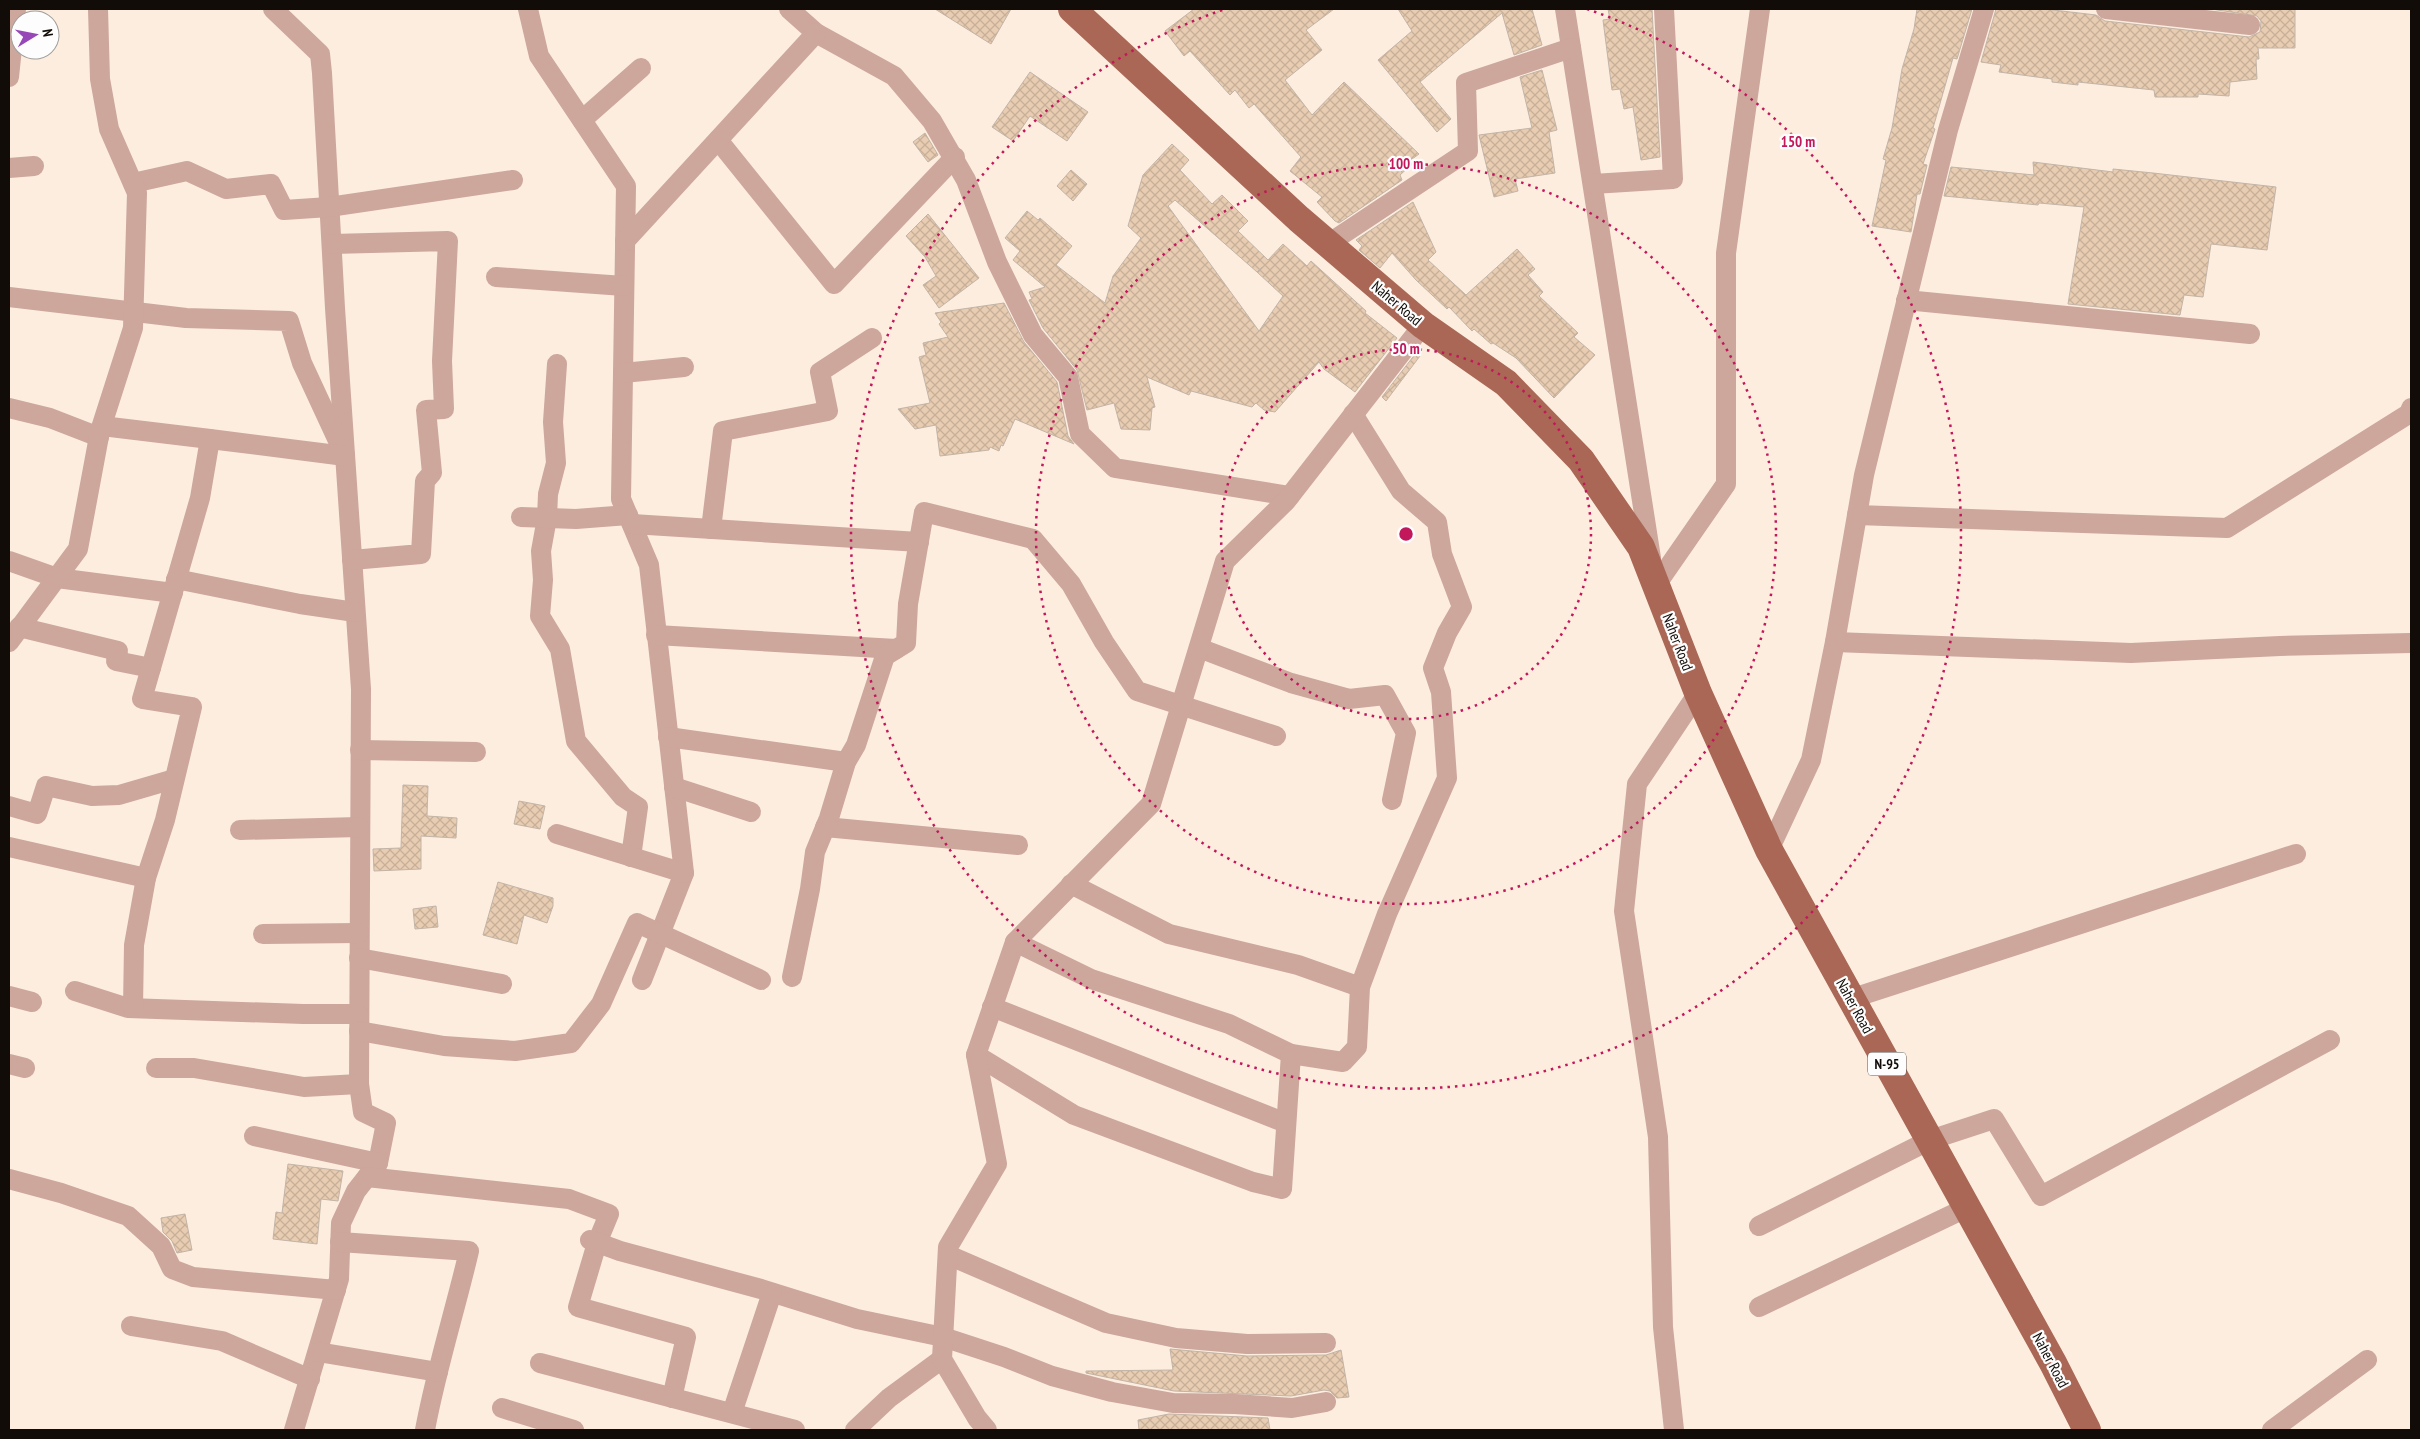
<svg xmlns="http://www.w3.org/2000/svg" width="2420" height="1439" font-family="'PT Sans Narrow',sans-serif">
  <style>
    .building { fill: url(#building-cross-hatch); stroke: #c2b4a7; fill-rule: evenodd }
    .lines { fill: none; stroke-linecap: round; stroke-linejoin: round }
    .street { stroke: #cda69c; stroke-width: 20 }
    .primary { stroke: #aa6755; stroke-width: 28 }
    .ring { fill: none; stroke: #c2185b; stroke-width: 2.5; stroke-dasharray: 2.5 5 }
    .labels { text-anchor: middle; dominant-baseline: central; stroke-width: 4.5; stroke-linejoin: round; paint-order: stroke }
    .shield { fill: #fdfdfd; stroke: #585452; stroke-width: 1 }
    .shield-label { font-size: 14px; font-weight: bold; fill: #110c08 }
    .street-label { font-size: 15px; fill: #110c08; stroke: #fdfdfd }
    .centre { fill: #c2185b; stroke: #fdfdfd; stroke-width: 2.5 }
    .ring-label { font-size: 15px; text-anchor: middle; font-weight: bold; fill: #c2185b; stroke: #fdfdfd; stroke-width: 4.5; stroke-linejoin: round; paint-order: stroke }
  </style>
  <defs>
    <pattern id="building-cross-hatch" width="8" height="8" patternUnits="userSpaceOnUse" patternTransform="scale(1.25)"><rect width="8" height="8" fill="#e9cdb2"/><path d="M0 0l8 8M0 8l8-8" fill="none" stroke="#c7af98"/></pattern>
  </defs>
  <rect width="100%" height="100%" fill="#fceddf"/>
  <g class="building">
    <path d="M935,9h76l-20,35z"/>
    <path d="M1194,9h140l-28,21 16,20 -37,30 27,35 32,-33 75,72 -11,8 3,3 -11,10 2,5 -63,43 -4,-2 -18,-19 5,-5 -32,-26 11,-14 -47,-53 -5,4 -14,-18 -5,5 -40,-44 -6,5 -19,-25z"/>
    <path d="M1398,9h134l10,36 -28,10 -12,-42 -82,69 31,37 -14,13 -59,-72 34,-29z"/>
    <path d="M1608,9h44l8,148 -19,3 -8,-53 -9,2 -4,-20 -8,1 -9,-70 7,-1z"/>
    <path d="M1917,9h55l-15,50 -4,-1 -20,70 2,1 -12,35 4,1 -7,29h-3l-6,38 -39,-6 14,-66 -3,-1 9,-31 10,-59 12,-40z"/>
    <path d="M1996,9h49l51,6 9,6 144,16 11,-5 1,-11 -4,-5 -46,-7h84v39h-37l1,11h-3l1,20 -27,3 -1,14 -31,-2v3h-43l-1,-7 -76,-8v3l-26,-3v-3l-53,-7 2,-7 -20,-3z"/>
    <path d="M1542,70l15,60 -8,2 6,41 -40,6 3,12 -24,6 -15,-62 53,-7 -12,-51z"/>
    <path d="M1030,72l58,40 -21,29 -37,-25 -17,25 -21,-14z"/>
    <path d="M925,133l13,22 -10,7 -15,-20z"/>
    <path d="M1172,144l17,16 -9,10 32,34 10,-9 26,26 -10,10 30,29 15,-16 24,22 4,-5 55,50 -1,2 32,25 -42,54 -31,-23 -5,-7 -44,50 -11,-2 -8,-7 -4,4 -61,-16 -2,4 -42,-18 8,30 -3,1 -2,22 -29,-1 -7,-26 -27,7 -10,-40 -34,-42 -14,-28 3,-1 -3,-7 16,-5 -32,-27 7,-9 -15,-13 22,-27 11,9 2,-2 32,28 -16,19 49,38 8,-27 28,-38 -13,-12 15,-51zM1175,200l82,72 5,-5 -5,5 26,24 -24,35 -91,-125z"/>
    <path d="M2033,162l80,10v-3l40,4 123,14 -9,63 -56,-6 -8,53 -19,-2 -4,20 -112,-11 16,-97 -45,-4 -1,2 -94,-9 7,-29 83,8z"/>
    <path d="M1071,170l16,14 -14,17 -16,-15z"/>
    <path d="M1413,202l23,50 -8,8 38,35 51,-46 18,20 -7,6 15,17 -4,4 39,37 -4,4 21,18 -41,43 -38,-40 -23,-15 -2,1 -17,-15 -2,2 -23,-24 -2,2 -31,-29 -24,-27 -12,15 -21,-18 3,-4 -6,-6z"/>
    <path d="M928,214l51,64 -40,30 -16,-23 13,-9 -11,-19 -19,-21z"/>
    <path d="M1004,303l20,39 33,40 11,54 6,8 -59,-25 -12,27 -2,-1 -2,6 -9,-4 -1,3 -49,6 -4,-31 -21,4 -17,-20 32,-6 -11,-46 7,-2 -3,-12 25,-6 -9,-13 2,-2 -6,-9z"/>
    <path d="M1416,353l4,3 -34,45 -4,-4z"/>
    <path d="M403,785l25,1 -1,30 30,2 -1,20 -35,-2v33l-47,2 -1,-22 28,-1z"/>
    <path d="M519,801l26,5 -5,23 -26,-5z"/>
    <path d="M498,882l55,16v8l-6,17 -23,-8 -7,29 -34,-9z"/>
    <path d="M436,906l2,21 -23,2 -2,-20z"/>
    <path d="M288,1164l55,7 -5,30 -17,-2 -4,45 -44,-5 3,-27 6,1z"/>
    <path d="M185,1214l7,36 -15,3 -5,-12 -9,-9 -2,-14z"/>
    <path d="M1170,1349l77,7 79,-1 15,-5 8,47 -12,1 -7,-7 -6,-1 -33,6 -117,-5 -88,-18v-2l87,-1z"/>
    <path d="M1169,1414l99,4 2,12h-131l-1,-10z"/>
  </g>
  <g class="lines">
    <g class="street">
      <path d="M273,9l47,45 2,19 13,235 26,381 -2,395 4,28 23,11 -8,40 -22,28 -15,32 -2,56 -45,151"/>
      <path d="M528,9l11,47 87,130 -5,313 28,66 35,308 -42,107"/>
      <path d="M789,9l27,24 78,43 38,45 34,59 31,82 36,73 35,42 12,57 35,34 175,28"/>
      <path d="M1565,9l86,549"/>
      <path d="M2106,9l144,16"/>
      <path d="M9,77l7,-68"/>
      <path d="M582,120l59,-52"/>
      <path d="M718,140l116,144 121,-127"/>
      <path d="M9,168l25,-2"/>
      <path d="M133,183l54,-12 39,18 45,-5 13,26 45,-3 184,-27"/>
      <path d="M1593,184l80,-5 -9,-170"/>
      <path d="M625,241l191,-208"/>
      <path d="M332,244l116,-3 -6,120 2,48 -18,1 6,63 -7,8 -4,73 -69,6"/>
      <path d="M1328,244l140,-93 -2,-68 105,-35"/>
      <path d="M496,277l128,9"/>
      <path d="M9,297l177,21 103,3 13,42 38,82"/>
      <path d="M1906,300l344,34"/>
      <path d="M557,364l-4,58 3,41 -8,31 -1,24 -6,33 2,29 -3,36 20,33 16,92 47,56 15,10 -7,50"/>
      <path d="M623,373l61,-6"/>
      <path d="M9,408l41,10 49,19"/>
      <path d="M102,426l108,13"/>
      <path d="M1857,515l370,13 183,-115 1,-5"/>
      <path d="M521,517l55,2 52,-4"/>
      <path d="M632,524l287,18"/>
      <path d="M711,529l12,-98 105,-20 -8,-39 52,-34"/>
      <path d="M9,561l48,17 116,15"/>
      <path d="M176,579l124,25 55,8"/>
      <path d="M1656,585l70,-101v-231l34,-244"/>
      <path d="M19,627l99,24 -2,10 35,7"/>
      <path d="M656,635l240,14"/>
      <path d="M9,642l69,-93 22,-118 33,-103 4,-135 -28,-64 -9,-50 -2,-70"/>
      <path d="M1835,642l296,11 149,-7 131,-3"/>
      <path d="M1199,648l92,35 58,16 36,-4 21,38 -14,67"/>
      <path d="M668,737l178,25"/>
      <path d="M360,750l116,2"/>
      <path d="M674,787l77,25"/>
      <path d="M9,806l28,8 9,-28 46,10 27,-1 55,-16"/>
      <path d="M825,827l193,18"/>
      <path d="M240,830l119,-3"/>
      <path d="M557,834l127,39"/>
      <path d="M9,847l137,31"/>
      <path d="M1769,850l42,-90 24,-118 29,-167 84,-345 36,-121"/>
      <path d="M1071,884l98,50 129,31 62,22"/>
      <path d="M263,934l96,-1"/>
      <path d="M1015,942l76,37 138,45 62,30"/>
      <path d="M359,958l143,26"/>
      <path d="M792,977l18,-88 5,-37 14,-34 17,-56 10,-17 29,-89 21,-13 2,-39 16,-92 109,27 38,45 33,58 33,49 139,45"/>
      <path d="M75,991l53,17 175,6h55"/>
      <path d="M9,996l23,6"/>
      <path d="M1850,999l446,-145"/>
      <path d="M992,1007l294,116"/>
      <path d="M133,1008l1,-63 12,-67 19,-58 27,-113 -50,-8 58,-201 10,-59 135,17"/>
      <path d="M359,1031l85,15 71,5 56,-8 30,-39 36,-81 124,57"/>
      <path d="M976,1055l98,60 179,67 29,7 9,-135 52,8 14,-15 3,-60 27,-73 60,-136 -6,-86 -8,-24 14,-35 15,-26 -20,-53 -5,-32 -36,-31 -48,-77"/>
      <path d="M9,1064l16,4"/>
      <path d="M156,1068h38l110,19 55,-3"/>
      <path d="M254,1136l124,27"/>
      <path d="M367,1177l202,22 40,15 -12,29 -19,64 108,30 -14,61"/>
      <path d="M9,1179l52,14 67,23 33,30 11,23 21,8 143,13"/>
      <path d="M1759,1226l171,-86 64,-21 47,77 289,-156"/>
      <path d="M590,1240l30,11 141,38 96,30 86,18 61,20 48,19 60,16 61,11 62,1 57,4 34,-6"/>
      <path d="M340,1242l129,9c-14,60 -33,119 -44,179"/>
      <path d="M948,1255l158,68 70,15 71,6 79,-1"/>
      <path d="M1759,1307l207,-99"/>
      <path d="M131,1326l91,15 88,38"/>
      <path d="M318,1352l120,20"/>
      <path d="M540,1363l255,67"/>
      <path d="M502,1408l72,22"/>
      <path d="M732,1413l40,-120"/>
      <path d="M855,1430l34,-32 53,-39"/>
      <path d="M987,1430l-10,-12 -35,-59 6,-112 49,-83 -21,-109 39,-113 136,-138 74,-243 61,-60 137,-176"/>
      <path d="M1674,1430l-11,-103 -5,-190 -34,-226 13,-127 61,-91"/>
      <path d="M2272,1430l95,-70"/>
    </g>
    <path class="primary" d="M1072,9l227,210 124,106 83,58 75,77 60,87 57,146 71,157 284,513 34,67"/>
  </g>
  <g class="ring">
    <circle cx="1406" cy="534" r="185"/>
    <circle cx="1406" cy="534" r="370"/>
    <path d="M1587 9A555 555 0 1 1 1225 9"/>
  </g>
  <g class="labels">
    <rect class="shield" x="1868" y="1052.5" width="38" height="23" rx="4"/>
    <g class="shield-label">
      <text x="1887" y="1064">N-95</text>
    </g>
    <g class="street-label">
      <text transform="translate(1397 303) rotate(40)">Naher Road</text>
      <text transform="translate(1678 642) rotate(69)">Naher Road</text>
      <text transform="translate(1855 1006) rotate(61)">Naher Road</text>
      <text transform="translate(2051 1360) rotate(62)">Naher Road</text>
    </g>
  </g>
  <circle cx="1406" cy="534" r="8" class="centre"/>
  <g class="ring-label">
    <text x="1798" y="147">150 m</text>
    <text x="1406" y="169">100 m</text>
    <text x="1406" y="354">50 m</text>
  </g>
  <rect width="2420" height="1439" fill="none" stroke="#110c08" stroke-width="20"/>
  <g transform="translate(35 35) rotate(80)"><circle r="24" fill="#fdfdfd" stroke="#9f9d9b"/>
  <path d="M0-4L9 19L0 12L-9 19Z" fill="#9747b7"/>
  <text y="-8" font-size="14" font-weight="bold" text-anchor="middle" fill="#110c08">N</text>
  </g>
</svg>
